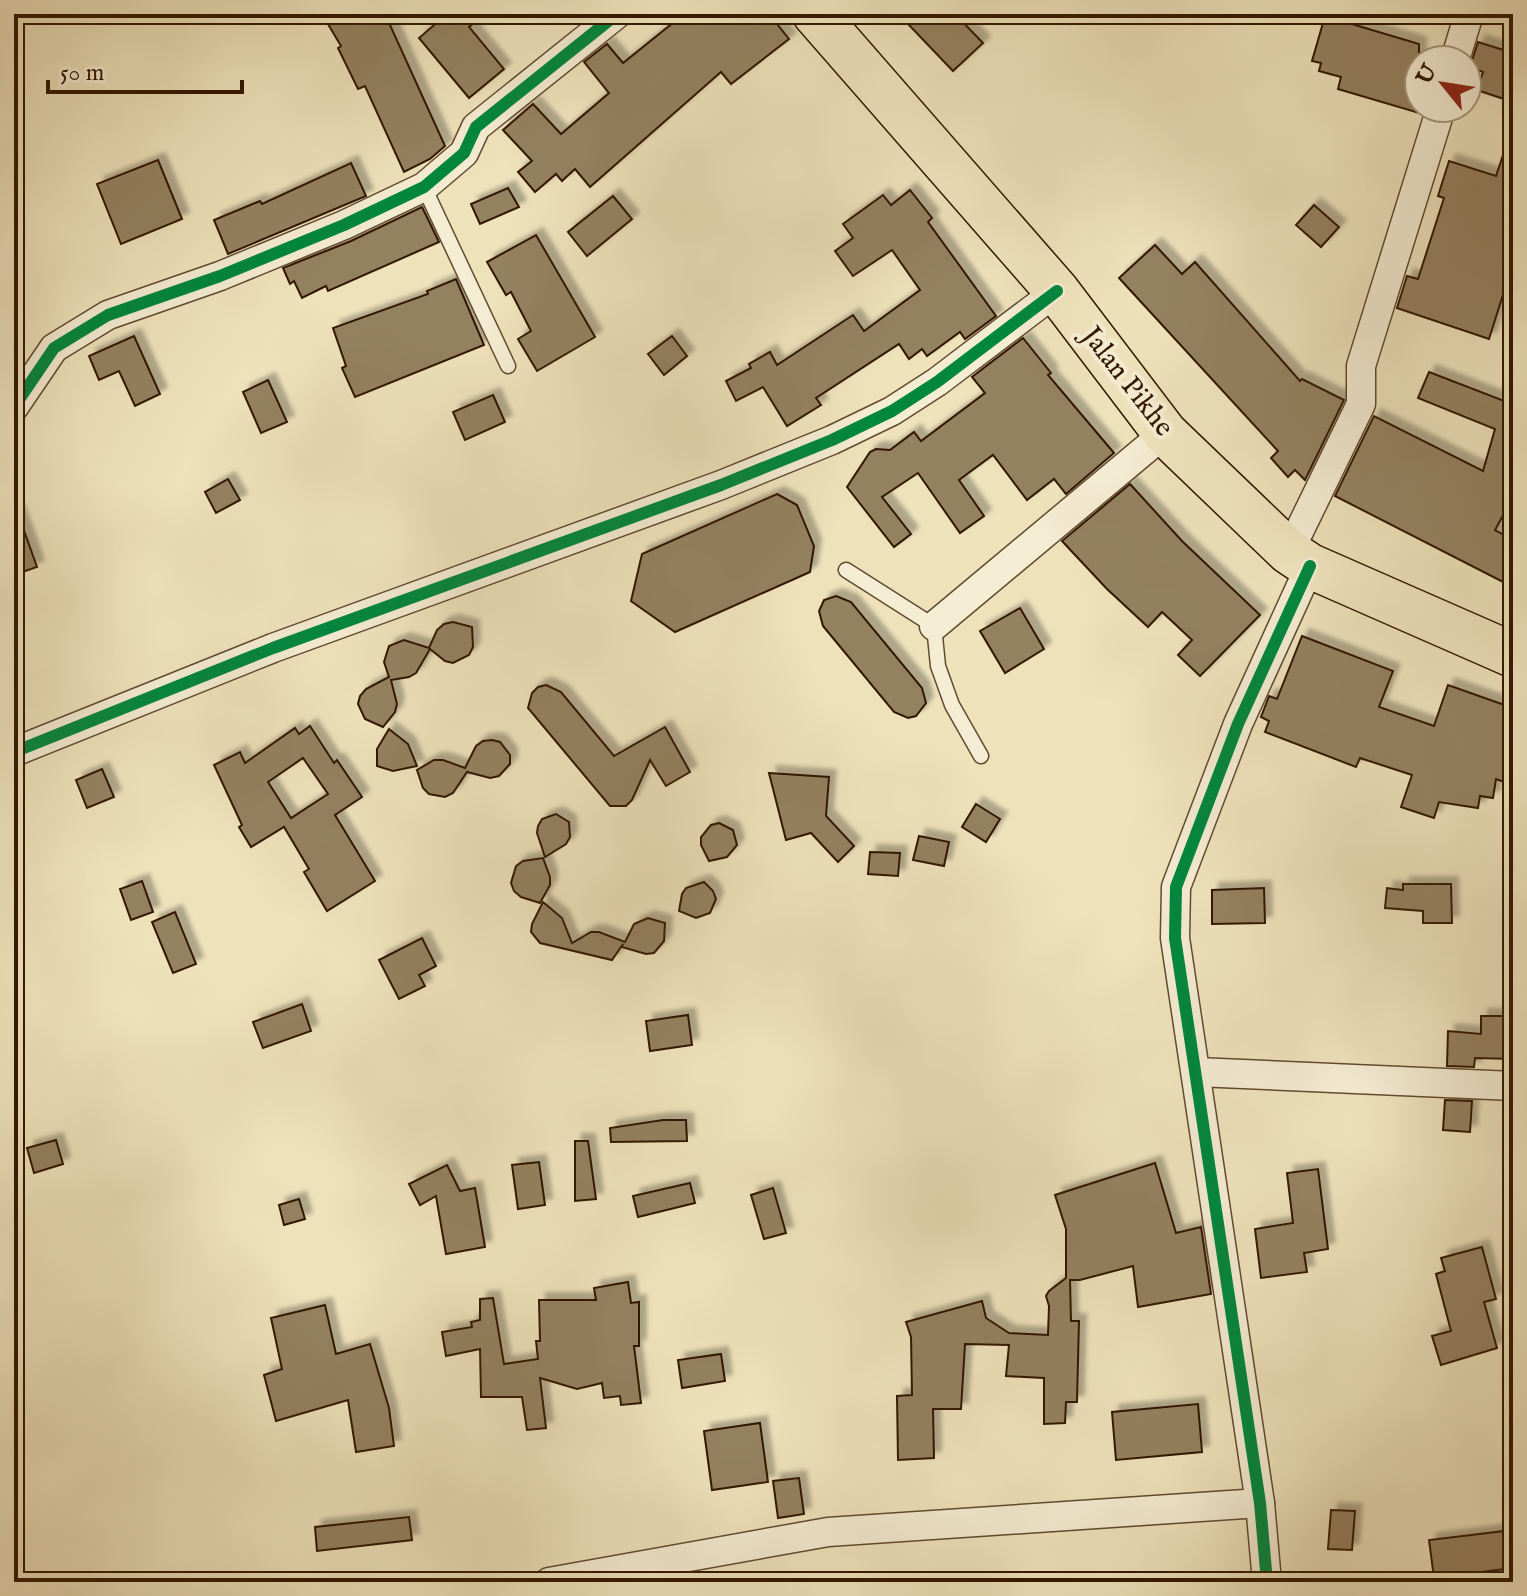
<svg xmlns="http://www.w3.org/2000/svg" width="1527" height="1596" font-family="'IM FELL English',serif">
  <style>
    .building { fill: #948161; stroke: #321700; stroke-width: 2; fill-rule: evenodd; filter: url(#shadow) }
    .lines { fill: none; stroke-linecap: round; stroke-linejoin: round }
    .lane-casing { stroke: #614a2f; stroke-width: 17 }
    .street-casing { stroke: #614a2f; stroke-width: 31 }
    .highway-casing { stroke: #321700; stroke-width: 47 }
    .lane { stroke: #f4ecd3; stroke-width: 14 }
    .street { stroke: #f4ecd3; stroke-width: 28 }
    .highway { stroke: #eee2bb; stroke-width: 44 }
    .cycleway-casing { stroke: #f4ecd3; stroke-width: 17 }
    .cycleway { stroke: #00873e; stroke-width: 12 }
    .labels { text-anchor: middle; dominant-baseline: central; stroke-width: 8; stroke-linejoin: round; paint-order: stroke }
    .street-label { font-size: 28px; fill: #321700; stroke: #f4ecd3 }
  </style>
  <defs>
    <filter id="shadow"><feDropShadow dx="7" dy="-7" stdDeviation="2" flood-color="#0004"/></filter>
  </defs>
  <rect width="100%" height="100%" fill="#eee2bb"/>
  <filter id="stains"><feTurbulence type="fractalNoise" baseFrequency=".0025" numOctaves="4"/><feColorMatrix values="0 0 0 0 .2 0 0 0 0 .09 0 0 0 0 .02 0 0 0 .5 -.17"/></filter>
  <radialGradient id="worn" r=".72"><stop offset=".6" stop-color="#630" stop-opacity="0"/><stop offset="1" stop-color="#630" stop-opacity=".3"/></radialGradient>
  <g class="building">
    <path d="M322,14h63l60,132 -15,13 -26,13 -39,-86 -7,3 -20,-41 3,-2z"/>
    <path d="M447,14h38l-16,13 35,42 -35,29 -50,-60z"/>
    <path d="M684,14h85l20,25 -58,45 -10,-12 -131,115 -15,-18 -13,12 -6,-7 -21,18 -17,-20 14,-11 -29,-31 30,-26 28,30 48,-41 -25,-31 23,-18 16,19z"/>
    <path d="M918,14h37l28,29 -30,28 -45,-47z"/>
    <path d="M1325,16l94,28v69l-81,-24 3,-12 -22,-6 2,-8 -9,-2z"/>
    <path d="M1478,42l35,11v49l-36,-12 6,-18 -13,-5z"/>
    <path d="M1509,137l4,1v92l-9,30 9,3 -24,76 -92,-31 10,-32 11,3 26,-81 -6,-2 11,-35 47,15z"/>
    <path d="M158,160l24,59 -61,25 -24,-60z"/>
    <path d="M351,163l15,33 -138,58 -14,-34 46,-19 2,3z"/>
    <path d="M508,188l11,19 -39,17 -9,-20z"/>
    <path d="M910,190l22,28 -4,4 68,94 -31,23 -5,-7 -33,24 -5,-7 -13,10 -10,-15 -83,54 5,7 -34,21 -24,-39 -27,14 -10,-20 25,-13 -2,-4 21,-12 7,13 76,-50 11,16 56,-41 -28,-40 -39,26 -18,-25 18,-13 -10,-14 40,-29 8,10z"/>
    <path d="M613,196l19,23 -45,37 -19,-24z"/>
    <path d="M1314,205l25,22 -18,20 -25,-22z"/>
    <path d="M422,207l17,35 -111,49 -2,-5 -24,12 -8,-17 -4,3 -7,-16 68,-27z"/>
    <path d="M536,235l59,102 -58,34 -19,-32 13,-8 -20,-39 -5,3 -19,-33z"/>
    <path d="M1155,245l27,29 13,-12 105,119 2,-2 42,21 -39,80 -10,-10 -7,7 -17,-19 7,-7 -159,-173z"/>
    <path d="M456,279l28,66 -129,52 -13,-29 4,-2 -13,-38 95,-34 -1,-3z"/>
    <path d="M134,336l26,58 -25,12 -16,-35 -20,9 -10,-24z"/>
    <path d="M672,336l15,20 -23,19 -16,-21z"/>
    <path d="M1023,338l28,35 -3,2 66,78 -48,41 -12,-15 -27,21 -34,-45 -34,25 25,36 -24,17 -42,-60 -36,24 29,37 -17,13 -47,-60 23,-35 6,-3 14,1 24,-18 7,9 64,-48 -13,-16z"/>
    <path d="M1429,372l75,29 4,-13 5,1v108l-18,33 18,10v47l-178,-91 39,-80 109,55 12,-42 -77,-31z"/>
    <path d="M268,380l19,42 -26,11 -18,-41z"/>
    <path d="M493,395l12,27 -40,18 -12,-28z"/>
    <path d="M228,479l12,21 -24,13 -11,-21z"/>
    <path d="M1130,484l52,57 78,74 -60,61 -22,-21 14,-15 -30,-28 -14,15 -41,-38 -45,-48z"/>
    <path d="M777,494l20,11 17,41 -4,26 -135,60 -44,-31 11,-47z"/>
    <path d="M14,511h3l20,56 -23,8z"/>
    <path d="M836,596l15,6 71,86 4,15 -10,13 -8,2 -14,-6 -71,-86 -4,-15 5,-11z"/>
    <path d="M1020,608l24,41 -39,24 -25,-42z"/>
    <path d="M453,622l19,5 1,20 -4,8 -16,8 -8,-2 -15,-12 -14,24 -7,4 -18,3 6,24 -2,8 -12,15 -18,-8 -7,-15 2,-8 6,-7 23,-12 -5,-15 5,-16 15,-6 25,8 8,-18 7,-6z"/>
    <path d="M1302,636l91,35 -14,36 55,19 14,-41 65,23v77l-17,-6 -3,19 -13,-2 -2,12 -39,-6 -5,16 -33,-11 11,-32 -52,-17 -4,9 -91,-35 4,-11 -8,-4 8,-21 8,3z"/>
    <path d="M546,685l15,7 53,64 51,-29 25,45 -24,14 -16,-26 -18,40 -6,6h-16l-82,-98 4,-15 6,-6z"/>
    <path d="M310,726l24,37 3,-3 25,37 -27,18 40,66 -48,30 -23,-39 5,-3 -25,-42 -33,20 -12,-20 3,-2 -28,-60 26,-13 5,11 50,-35 4,6zM303,758l25,36 -37,24 -23,-36z"/>
    <path d="M389,729l19,15 9,22 -24,5 -16,-5v-17z"/>
    <path d="M492,740l8,2 10,13v9l-11,12 -9,2 -23,-6 -14,21 -8,4 -16,-3 -6,-6 -6,-18 17,-10h9l22,8 11,-22 7,-5z"/>
    <path d="M102,769l12,28 -27,11 -11,-28z"/>
    <path d="M769,773l60,4 -3,39 28,30 -16,16 -27,-29 -25,7z"/>
    <path d="M976,804l24,15 -14,23 -24,-15z"/>
    <path d="M556,814l13,8 1,15 -4,7 -21,13 -8,-24 1,-7 4,-7z"/>
    <path d="M719,823l14,7 4,15 -10,12 -18,4 -8,-16v-8l10,-12z"/>
    <path d="M919,836l30,6 -5,24 -31,-6z"/>
    <path d="M870,852l30,1 -2,23 -30,-2z"/>
    <path d="M543,858l7,19v8l-10,18 -19,-6 -7,-6 -3,-8 5,-17 7,-5z"/>
    <path d="M142,881l11,31 -22,8 -11,-31z"/>
    <path d="M704,882l9,9 3,8 -6,14 -14,5 -17,-7 3,-17 4,-6z"/>
    <path d="M1403,884h48l1,39h-29v-12l-38,-3 2,-20 16,2z"/>
    <path d="M1264,888l1,35 -53,1v-34z"/>
    <path d="M543,902l19,16 10,25 19,-11h8l26,10 9,-18 14,-6 17,5 -1,18 -10,12 -8,1 -24,-7 1,-3 -11,16 -72,-17 -9,-11 1,-8z"/>
    <path d="M175,912l21,52 -23,9 -21,-51z"/>
    <path d="M422,938l14,28 -17,9 6,11 -26,13 -20,-39z"/>
    <path d="M302,1004l9,27 -48,17 -10,-26z"/>
    <path d="M688,1015l4,30 -42,6 -4,-30z"/>
    <path d="M1481,1016h32v43l-38,-1 -1,9 -27,-1 1,-35 33,3z"/>
    <path d="M1445,1100l27,1 -2,31 -27,-2z"/>
    <path d="M663,1120h23l1,21 -76,1 -1,-14z"/>
    <path d="M56,1140l7,24 -29,9 -7,-25z"/>
    <path d="M575,1141h13l8,58 -21,2z"/>
    <path d="M539,1162l6,43 -27,4 -6,-44z"/>
    <path d="M1155,1163l21,70 25,-6 10,67 -73,13 -5,-41 -53,14h-10l1,41h8l-2,81h-11l-1,21 -21,1v-46l-38,-2 3,-31 -44,-1 -4,65h-28l1,49 -36,2 -1,-64 15,-1 -1,-58 -5,-15 76,-21 4,17 23,15 39,2 1,-29 -3,-10 3,-5 17,-13v-49l-11,-34z"/>
    <path d="M447,1165l13,26 15,-3 10,59 -39,7 -10,-58 -16,9 -11,-21z"/>
    <path d="M1318,1169l10,80 -24,4 3,19 -46,6 -6,-49 38,-6 -6,-50z"/>
    <path d="M690,1183l5,20 -57,14 -5,-21z"/>
    <path d="M773,1188l13,45 -22,6 -13,-44z"/>
    <path d="M299,1199l6,20 -21,6 -5,-20z"/>
    <path d="M1482,1247l14,52 -12,3 13,46 -56,17 -9,-29 19,-5 -15,-57 9,-3 -4,-13z"/>
    <path d="M628,1282l3,21 8,-1v44h-5l7,57 -20,2 -1,-9 -16,2 -2,-15 -25,6 -37,-11 6,50 -19,2 -5,-33h-41l-1,-48 -34,7 -4,-24 30,-5 -1,-5 9,-2v-21l13,-1 11,66 34,-5 -2,-18h4l-1,-41h57l-2,-12z"/>
    <path d="M325,1305l11,49 34,-10 19,64 5,38 -38,6 -8,-52 -72,21 -12,-46 18,-6 -11,-51z"/>
    <path d="M721,1354l4,27 -43,7 -4,-28z"/>
    <path d="M1198,1404l4,48 -86,8 -4,-48z"/>
    <path d="M760,1423l8,59 -56,8 -8,-59z"/>
    <path d="M799,1478l5,36 -26,4 -5,-37z"/>
    <path d="M1331,1510l24,1 -3,39 -24,-1z"/>
    <path d="M409,1517l3,23 -95,11 -2,-24z"/>
    <path d="M1513,1530v38l-79,10 -5,-38z"/>
  </g>
  <g class="lines">
    <g class="lane-casing">
      <g id="lane">
        <path d="M424,187l84,179"/>
        <path d="M846,570l88,56 4,40 14,39 29,51"/>
      </g>
    </g>
    <g class="street-casing">
      <g id="street">
        <path d="M1455,60l14,-46"/>
        <path d="M14,407l40,-59 54,-33 112,-39 124,-51 80,-38 40,-34 12,-26 141,-113"/>
        <path d="M1289,552l72,-148v-38l80,-258"/>
        <path d="M934,626l231,-193"/>
        <path d="M14,752l259,-104 448,-163 111,-45 60,-29 45,-29 120,-91"/>
        <path d="M1197,1072l316,14"/>
        <path d="M549,1582l279,-50 432,-29"/>
        <path d="M1267,1582l-7,-79 -85,-565 1,-51 62,-163 72,-158"/>
      </g>
    </g>
    <g class="highway-casing">
      <path id="highway" d="M815,14l242,277 108,142 124,119 21,14 203,89"/>
    </g>
    <use href="#lane" class="lane"/>
    <use href="#street" class="street"/>
    <use href="#highway" class="highway"/>
    <g class="cycleway-casing">
      <g id="cycleway">
        <path d="M14,407l40,-59 54,-33 112,-39 124,-51 80,-38 40,-34 12,-26 141,-113"/>
        <path d="M14,752l259,-104 448,-163 111,-45 60,-29 45,-29 120,-91"/>
        <path d="M1267,1582l-7,-79 -85,-565 1,-51 62,-163 72,-158"/>
      </g>
    </g>
    <use href="#cycleway" class="cycleway"/>
  </g>
  <g class="labels">
    <g class="street-label">
      <text transform="translate(1127 382) rotate(52)">Jalan Pikhe</text>
    </g>
  </g>
  <rect width="1527" height="1596" fill="none" stroke="#eee2bb" stroke-width="48"/>
  <rect x="16" y="16" width="1495" height="1564" fill="none" stroke="#321700" stroke-width="4"/>
  <rect x="24" y="24" width="1479" height="1548" fill="none" stroke="#321700" stroke-width="2"/>
  <g transform="translate(1443 84) rotate(300)"><circle r="38" fill="#f4ecd3" stroke="#a6977f" stroke-width="2"/>
  <path d="M0-6L14 30L0 20L-14 30Z" fill="#8f2418"/>
  <text y="-12" font-size="22" font-weight="bold" text-anchor="middle" fill="#321700">U</text>
  </g>
  <path d="M48 80v12h194v-12" fill="none" stroke="#321700" stroke-width="4"/>
  <text x="60" y="80" font-size="24" fill="#321700" stroke="#f4ecd3" stroke-width="6" paint-order="stroke">50 m</text>
  <rect width="100%" height="100%" filter="url(#stains)"/>
  <rect width="100%" height="100%" fill="url(#worn)"/>
</svg>
